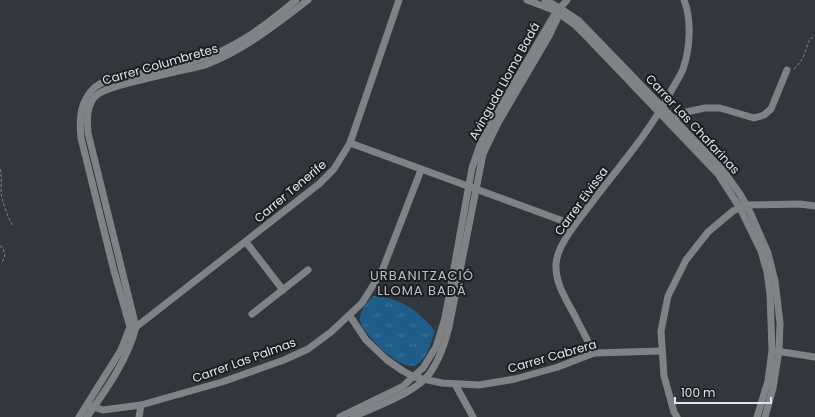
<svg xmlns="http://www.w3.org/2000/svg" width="815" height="417" font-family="Poppins,sans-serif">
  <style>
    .park { fill: url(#park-tufts) }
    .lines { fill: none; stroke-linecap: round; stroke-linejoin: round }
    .path { stroke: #858a8e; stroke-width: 1; stroke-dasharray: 3 2; stroke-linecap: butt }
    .minor { stroke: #7f8385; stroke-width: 7 }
    .labels { text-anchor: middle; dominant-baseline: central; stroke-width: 4; stroke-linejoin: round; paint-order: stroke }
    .street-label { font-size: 12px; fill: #e1e5e8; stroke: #1b1e20 }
    .neighbourhood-label { font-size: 13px; letter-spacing: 1px; fill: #bac1c8; stroke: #1b1e20 }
  </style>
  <defs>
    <pattern id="park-tufts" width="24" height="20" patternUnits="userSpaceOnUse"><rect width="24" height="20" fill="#1e5d89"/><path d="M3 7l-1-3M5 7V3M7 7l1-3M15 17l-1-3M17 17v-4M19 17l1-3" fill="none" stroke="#3e749a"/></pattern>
  </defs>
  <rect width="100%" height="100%" fill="#31373c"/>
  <path class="park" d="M373,296c27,1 46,15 62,35 -4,12 -8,28 -19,34 -14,8 -54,-31 -56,-45 -1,-9 8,-18 13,-24z"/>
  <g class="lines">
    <g class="path">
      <path d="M794,69c5,-5 9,-10 11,-17 4,-9 1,-10 10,-17"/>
      <path d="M0,169c2,8 1,15 1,23 0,6 8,30 12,33"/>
      <path d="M0,246l3,2 2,7 -3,8"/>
    </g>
    <g class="minor">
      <path d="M527,0l29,11"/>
      <path d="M545,0l13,7"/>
      <path d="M561,7l6,-7"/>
      <path d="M564,11l15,10 143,148 18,25 10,18 18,41 7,28 5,42 -1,28 -6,37 -8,29"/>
      <path d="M561,15l14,10 14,14 129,135 22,34 21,43 6,21 3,22 2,56 -4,31 -11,36"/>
      <path d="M674,118l12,-6 19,-4h15l34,10 10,-3 7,-6 16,-39"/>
      <path d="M350,143l224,82"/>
      <path d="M246,242l37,48"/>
      <path d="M252,314l56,-44"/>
      <path d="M350,316l16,24 21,20 16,11 11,6 28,6 37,2 36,-6 43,-12 36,-14 68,-2"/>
      <path d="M130,327l-16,-56 -33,-133c-2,-20 -1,-37 14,-51 13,-10 39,-13 55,-16 17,-3 34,-7 51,-12 37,-12 65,-34 95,-59"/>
      <path d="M133,327h3l9,-7 174,-136 15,-15 16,-26 49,-143"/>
      <path d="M776,351l39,6"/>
      <path d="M594,353c-6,-12 -12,-23 -18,-35 -9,-17 -21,-34 -20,-54 1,-18 20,-41 31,-55 28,-38 61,-74 83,-116 4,-8 10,-16 13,-24 7,-20 9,-49 1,-69"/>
      <path d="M455,384l18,33"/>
      <path d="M87,405l16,5 38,-5 81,-23 62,-22 24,-11 23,-17 31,-29 20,-32 39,-101"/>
      <path d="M79,417l42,-67 9,-23"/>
      <path d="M87,417c19,-27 41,-58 49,-90l-48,-194c-1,-13 -2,-30 10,-39 6,-4 14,-6 20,-8 20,-6 40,-10 60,-15 9,-2 18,-3 27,-6 38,-14 70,-40 103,-65"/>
      <path d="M139,417l2,-12"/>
      <path d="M340,417l62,-30 21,-19 13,-21 9,-29 27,-150 8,-23 10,-21 66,-112"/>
      <path d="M353,417c23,-11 63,-24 77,-44 10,-14 15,-30 19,-46l34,-173 15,-31 51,-87 10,-21"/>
      <path d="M677,417l-3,-5 -10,-36 -3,-45 7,-35 18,-36 22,-28 25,-21 13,-6 54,-1 15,2"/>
    </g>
  </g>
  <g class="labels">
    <g class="street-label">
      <text transform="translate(160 64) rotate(-16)">Carrer Columbretes</text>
      <text transform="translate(504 81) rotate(-61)">Avinguda Lloma Badá</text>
      <text transform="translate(693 124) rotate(47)">Carrer Las Chafarinas</text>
      <text transform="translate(290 191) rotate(-40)">Carrer Tenerife</text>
      <text transform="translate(581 201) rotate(-54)">Carrer Eivissa</text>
      <text transform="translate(552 356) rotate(-16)">Carrer Cabrera</text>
      <text transform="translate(244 360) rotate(-20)">Carrer Las Palmas</text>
    </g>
    <g class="neighbourhood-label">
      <text x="422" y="275">URBANITZACIÓ<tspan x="422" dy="15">LLOMA BADÁ</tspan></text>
    </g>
  </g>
  <path d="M675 397v6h96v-6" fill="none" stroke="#e1e5e8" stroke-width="2"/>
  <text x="681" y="397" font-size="12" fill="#e1e5e8" stroke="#1b1e20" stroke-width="3" paint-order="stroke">100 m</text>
</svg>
